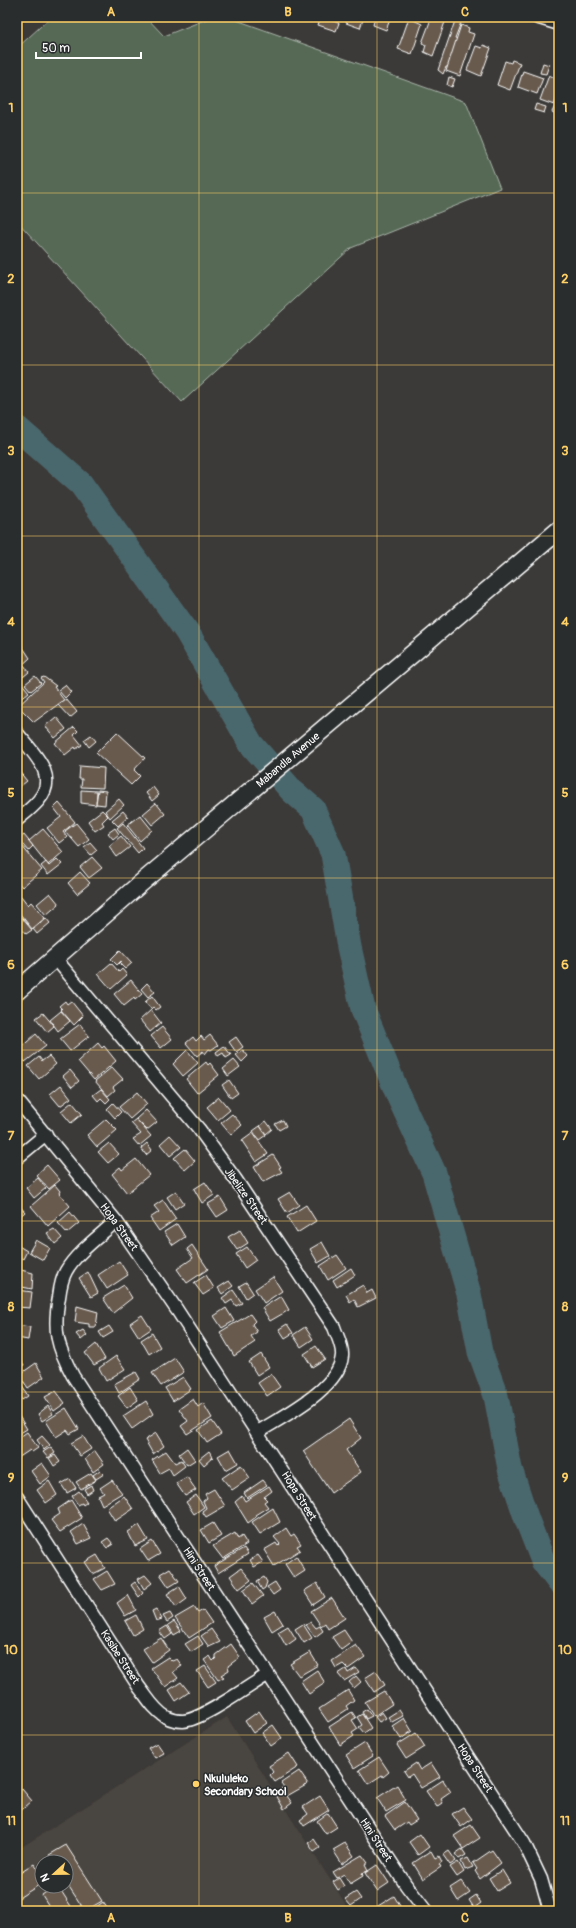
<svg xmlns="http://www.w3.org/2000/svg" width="576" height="1928" font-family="Pangolin,sans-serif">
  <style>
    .built { fill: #49443f; fill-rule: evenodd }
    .green { fill: #546954; stroke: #aab4aa }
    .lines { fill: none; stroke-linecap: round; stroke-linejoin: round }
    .river { stroke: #4a676d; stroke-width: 25 }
    .building { fill: #675a4e; stroke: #fff }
    .street-casing { stroke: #fff; stroke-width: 15 }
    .secondary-casing { stroke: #fff; stroke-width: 20 }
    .street { stroke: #2a2d2e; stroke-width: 12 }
    .secondary { stroke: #2a2d2e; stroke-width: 17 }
    .grid { fill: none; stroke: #ffd166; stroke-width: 1; stroke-opacity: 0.55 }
    .poi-dot { fill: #ffd166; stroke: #2a2d2e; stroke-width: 1.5 }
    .labels { text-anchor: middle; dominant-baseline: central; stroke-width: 3; stroke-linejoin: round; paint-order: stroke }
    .street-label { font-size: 11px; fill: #fff; stroke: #2a2d2e }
    .poi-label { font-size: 11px; font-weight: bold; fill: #fff; stroke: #2a2d2e; text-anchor: start }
    .neatline { fill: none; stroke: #ffd166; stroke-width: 1.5 }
    .grid-label { font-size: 13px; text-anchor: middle; font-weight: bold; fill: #ffd166 }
  </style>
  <rect width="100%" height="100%" fill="#3c3a38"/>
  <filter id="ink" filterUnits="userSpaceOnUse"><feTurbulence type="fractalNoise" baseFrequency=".025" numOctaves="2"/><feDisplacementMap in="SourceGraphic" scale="8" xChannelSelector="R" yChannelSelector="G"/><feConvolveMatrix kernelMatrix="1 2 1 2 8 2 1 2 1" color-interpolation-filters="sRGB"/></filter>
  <g filter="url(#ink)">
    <path class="built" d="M227,1717l123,194h-333v-61zM42,1862h24v24h-24z"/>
    <path class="green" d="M51,17h95l18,19 48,-19h16l238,85 34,86 -149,60 -169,154 -165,-181v-173z"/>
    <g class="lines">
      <path class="river" d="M17,428l64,56 106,148 64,112 41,47 21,18 20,45 16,93 14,62 36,88 35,76 35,121 11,58 16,44 14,73 17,51 16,41 16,21"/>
    </g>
    <g class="building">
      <path d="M321,17l18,6 -3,8 -18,-6z"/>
      <path d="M348,17h16l-4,11 -14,-5z"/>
      <path d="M375,17h16l-5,13 -13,-5z"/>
      <path d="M409,18l13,6 -10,30 -14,-5z"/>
      <path d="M456,18l6,2 -7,18 3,1 -9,28h-3l-3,7 -5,-4z"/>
      <path d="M431,19l5,2v-2l9,3 -12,34 -9,-4 2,-7 -4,-2z"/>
      <path d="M461,25l8,3 -1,4 6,2 -14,42 -14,-5z"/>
      <path d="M483,45l8,3 -10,28 -14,-6 9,-24 6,2z"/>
      <path d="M512,60l8,3 -10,27 -13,-5 8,-24 6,2z"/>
      <path d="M543,63l6,2 -3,9 -6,-1z"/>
      <path d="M523,71l20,7 -6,16 -19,-7z"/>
      <path d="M549,75l6,3 1,-2 3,1v16l-5,12 -14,-5z"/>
      <path d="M449,77l6,2 -3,8 -5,-2z"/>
      <path d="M558,100h1v15l-7,-3z"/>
      <path d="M536,104l10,3 -2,6 -10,-3z"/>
      <path d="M19,643l5,5 -5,4 -2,-2v-5z"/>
      <path d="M24,649l6,9 -10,9 -3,-5 6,-5 -4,-4z"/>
      <path d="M24,665l5,7 -6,5 -5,-7z"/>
      <path d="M35,676l6,7 -10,8 -6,-7z"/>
      <path d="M44,677l12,9 -2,1 10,13 -30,22 -16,-16 26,-24 -3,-4z"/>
      <path d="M19,680l10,12 -11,9 -1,-20z"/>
      <path d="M65,685l6,7 -6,6 -7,-8z"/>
      <path d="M66,699l11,13 -7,6 -12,-13z"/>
      <path d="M56,717l10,12 -11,9 -10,-12z"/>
      <path d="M74,727l4,4 -4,4 8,10 -6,4 -1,-2 -10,8 -10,-12z"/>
      <path d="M117,732l28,26 -11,12 6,6 -9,9 -35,-32z"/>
      <path d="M91,735l5,6 -7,6 -5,-7z"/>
      <path d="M80,766l24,2 -1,20 -22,-1 1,-8h-3z"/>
      <path d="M18,770l9,11 -10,8v-18z"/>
      <path d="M153,787l6,8 -7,6 -6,-8z"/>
      <path d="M81,790l16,1 -1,14 -15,-2z"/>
      <path d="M98,790l8,1 -1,14 -9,-1z"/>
      <path d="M119,799l5,6 -14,13 -5,-7z"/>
      <path d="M59,803l16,19 -12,10 4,5 -8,6 -12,-15 14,-11 -7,-9z"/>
      <path d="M156,803l9,11 -13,11 -9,-11z"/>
      <path d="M102,810l6,6 -6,6 2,3 -9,6 -7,-10z"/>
      <path d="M123,811l5,6 -10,9 -6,-6z"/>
      <path d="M140,815l12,15 -12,11 -13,-16z"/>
      <path d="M76,823l13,16 -10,8 -14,-16z"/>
      <path d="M123,823l20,25 -5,5 -21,-25z"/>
      <path d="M115,828l4,6 -6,5 -5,-6z"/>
      <path d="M43,829l20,23 -15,13 -19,-24z"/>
      <path d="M24,835l9,11 -5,5 -10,-12z"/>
      <path d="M121,836l9,11 -13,10 -8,-11z"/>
      <path d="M90,842l7,8 -6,5 -7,-8z"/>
      <path d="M21,845l21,25 -20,17 -5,-6v-33z"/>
      <path d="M92,857l10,11 -13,10 -9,-11z"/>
      <path d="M57,859l5,5 -14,11 -7,-9 5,-4 3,4z"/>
      <path d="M80,872l10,11 -13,11 -9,-11z"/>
      <path d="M50,893l9,11 -13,11 -9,-11z"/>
      <path d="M21,896l7,9 3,-3 14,16 -13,11 -15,-19v-10z"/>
      <path d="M17,912l15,18 -6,4 -9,-10z"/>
      <path d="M46,918l4,5 -13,11 -4,-5z"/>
      <path d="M120,950l12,13 -7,6 -5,-5 2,-2 -1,-1 -4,4 -6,-6z"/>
      <path d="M111,963l8,9 3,-3 5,6 -16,14 -13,-15z"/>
      <path d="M131,980l11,14 -7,6 -1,-2 -10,8 -10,-12z"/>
      <path d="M147,983l8,9 -7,5 -7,-8z"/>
      <path d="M152,996l8,11 -4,3 -3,-3 -2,2 -6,-7z"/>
      <path d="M65,1001l2,3 4,-3 12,15 -9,9 -13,-15 1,-1 -3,-3z"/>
      <path d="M151,1010l10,13 -11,9 -10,-12z"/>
      <path d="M61,1011l9,10 -12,10 -8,-11z"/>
      <path d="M43,1013l11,13 -7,6 -11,-14z"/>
      <path d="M80,1024l9,12 -19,15 -10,-12z"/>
      <path d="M162,1027l10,12 -11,9 -10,-12z"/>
      <path d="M36,1034l10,12 -21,16 -8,-11z"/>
      <path d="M210,1035l8,10 -7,5 -2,-1 -4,5 -2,-3 -6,5 -11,-13 7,-6 3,4 5,-5 3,4z"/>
      <path d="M236,1037l7,10 -7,5 -7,-10z"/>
      <path d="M98,1043l4,5 2,-2 12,15 -22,19 -16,-19z"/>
      <path d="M224,1046l7,9 -5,3 -3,-5 -5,3 -2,-4z"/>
      <path d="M187,1050l11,13 -15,13 -10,-12z"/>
      <path d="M243,1050l5,6 -6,6 -6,-7z"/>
      <path d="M49,1056l7,8 -17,15 -11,-13 11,-9 3,4z"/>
      <path d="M234,1060l6,7 -12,9 -5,-7z"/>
      <path d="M206,1062l2,3 2,-2 9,12 -22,18 -11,-14z"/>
      <path d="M112,1067l11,12 -10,8 2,3 -7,6 -13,-15z"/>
      <path d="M70,1070l9,11 -7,6 -9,-11z"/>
      <path d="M229,1080l9,13 -7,5 -9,-13z"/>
      <path d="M61,1085l10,13 -11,8 -10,-12z"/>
      <path d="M101,1089l9,10 -4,4 -5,-5 -3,3 -5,-6z"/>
      <path d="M137,1092l10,12 -17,15 -11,-12z"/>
      <path d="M219,1097l11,13 -12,10 -11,-13z"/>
      <path d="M72,1102l10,12 -11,9 -10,-12z"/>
      <path d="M113,1103l8,9 -6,6 -8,-9z"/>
      <path d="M146,1110l11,12 -10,8 -11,-11z"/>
      <path d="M232,1114l10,11 -11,10 -10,-12z"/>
      <path d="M106,1119l11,11 -20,17 -10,-12z"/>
      <path d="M136,1119l15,17 -12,10 -6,-7 8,-5 -10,-11z"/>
      <path d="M283,1120l3,6 -7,4 -4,-6z"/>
      <path d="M266,1121l6,8 -6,5 -6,-8z"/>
      <path d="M260,1126l6,9 -7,5 -6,-9z"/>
      <path d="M253,1133l15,21 -12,8 -14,-21z"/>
      <path d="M170,1135l11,12 -11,9 -10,-12z"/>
      <path d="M109,1143l10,11 -11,9 -10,-11z"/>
      <path d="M147,1143l5,7 -6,5 -5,-7z"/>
      <path d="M185,1149l10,12 -10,9 -11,-12z"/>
      <path d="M273,1155l8,12 -2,1 3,4 -19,10 -9,-15z"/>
      <path d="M136,1159l13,16 -22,18 -15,-19 8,-7 2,3z"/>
      <path d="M47,1165l13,15 -11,9 -13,-14z"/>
      <path d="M38,1178l8,10 -12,10 -8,-10z"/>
      <path d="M205,1182l9,13 -12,8 -8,-14z"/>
      <path d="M55,1185l5,6 -1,2 11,13 -22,20 -17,-20z"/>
      <path d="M176,1191l8,12 -9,6 -8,-12z"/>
      <path d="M290,1192l9,13 -12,8 -9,-14z"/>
      <path d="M220,1197l8,13 -11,7 -9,-13z"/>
      <path d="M163,1200l13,19 -17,12 -9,-13 9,-6 -5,-6z"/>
      <path d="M17,1203l8,9 -7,6 -1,-1z"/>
      <path d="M306,1205l10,16 -19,12 -10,-16z"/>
      <path d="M70,1212l9,11 -12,10 -9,-10z"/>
      <path d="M177,1224l8,13 -12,8 -9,-13z"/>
      <path d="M54,1229l8,9 -7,6 -8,-11z"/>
      <path d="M240,1230l8,13 -11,7 -9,-13z"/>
      <path d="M36,1240l14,8 -7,12 -14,-8z"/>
      <path d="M322,1242l8,14 -12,7 -8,-14z"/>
      <path d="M17,1245l10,6 -4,8 -6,-3z"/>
      <path d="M192,1245l16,24 -21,14 -10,-14 16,-11 -6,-9z"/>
      <path d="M247,1247l9,13 -11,8 -9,-14z"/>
      <path d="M337,1255l9,13 -18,12 -8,-14z"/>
      <path d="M119,1261l9,14 -21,14 -9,-14z"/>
      <path d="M351,1268l4,7 -18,12 -4,-7z"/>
      <path d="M21,1270l12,3 -1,16 -15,-3z"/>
      <path d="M88,1272l10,21 -7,4 -12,-19z"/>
      <path d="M206,1275l8,13 -11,7 -9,-12z"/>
      <path d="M273,1277l9,14 -18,12 -9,-14z"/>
      <path d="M229,1281l4,5 -11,8 -4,-6z"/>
      <path d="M246,1282l7,11 -7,5 -7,-12z"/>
      <path d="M124,1285l8,13 -19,15 -10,-15z"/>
      <path d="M363,1285l4,8 5,-3 4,8 -18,9 -4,-8 -4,3 -4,-7z"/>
      <path d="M18,1290l14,2 -2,16 -13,-1z"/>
      <path d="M233,1290l9,13 -6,3 -4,-6 -6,4 -4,-6z"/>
      <path d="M281,1296l8,14 -19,11 -8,-13z"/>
      <path d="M77,1306l21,6 -2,15h-7v-3l-14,-2z"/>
      <path d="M226,1308l8,13 -12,7 -8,-12z"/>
      <path d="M250,1314l5,7 -3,3 5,8 -6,4 4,6 -21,14 -14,-24z"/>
      <path d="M142,1315l9,14 -12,8 -9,-14z"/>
      <path d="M287,1324l6,9 -8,5 -6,-9z"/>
      <path d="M17,1325l13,2 -2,13 -11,-2z"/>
      <path d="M109,1326l4,6 -10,6 -4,-6z"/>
      <path d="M305,1327l8,12 -12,8 -8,-12z"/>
      <path d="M83,1330l4,5 -6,5 -5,-6z"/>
      <path d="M152,1333l8,14 -11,7 -8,-14z"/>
      <path d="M96,1344l9,15 -11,6 -9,-12z"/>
      <path d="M316,1346l9,13 -13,8 -8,-13z"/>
      <path d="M17,1354l7,11 -7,4z"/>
      <path d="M261,1354l8,13 -12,8 -8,-13z"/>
      <path d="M116,1356l9,13 -19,12 -7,-13z"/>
      <path d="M175,1358l9,14 -23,14 -9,-13z"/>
      <path d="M36,1363l8,14 -16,11 -9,-13z"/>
      <path d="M136,1372l4,7 -21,14 -5,-9z"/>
      <path d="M271,1374l9,13 -13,9 -9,-13z"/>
      <path d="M183,1377l8,12 -18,12 -8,-13z"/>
      <path d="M22,1386l6,10 -6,4 -5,-7v-4z"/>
      <path d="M130,1387l8,13 -11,8 -9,-12z"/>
      <path d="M56,1391l9,12 -11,8 -9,-14z"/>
      <path d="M193,1399l5,8 5,-4 9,15 -25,16 -6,-8 7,-5 -9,-12z"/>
      <path d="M146,1401l7,13 -21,15 -9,-13z"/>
      <path d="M48,1406l5,8 -11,7 -4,-7z"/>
      <path d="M66,1408l13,21 -9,5 -3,-4 -11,7 -10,-16z"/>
      <path d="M17,1413l10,16 -10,6z"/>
      <path d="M349,1419l12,19 -15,12 15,22 -30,21 -28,-42z"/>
      <path d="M212,1421l9,13 -14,9 -9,-13z"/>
      <path d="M27,1432l11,16 -6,4 -2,-2 -12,8 -1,-19z"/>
      <path d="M156,1433l8,13 -11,8 -8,-14z"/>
      <path d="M42,1436l8,9 -6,5 -7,-10z"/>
      <path d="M83,1436l8,13 -11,7 -9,-13z"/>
      <path d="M51,1447l4,6 -7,5 -5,-6z"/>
      <path d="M187,1448l8,12 -8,5 -8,-11z"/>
      <path d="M230,1449l8,14 -12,7 -8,-14z"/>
      <path d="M95,1451l9,13 -11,8 -8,-13z"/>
      <path d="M166,1451l9,12 6,-3 4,6 -12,9 -4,-7 -9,5 -8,-13z"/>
      <path d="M209,1451l4,6 -9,8 -5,-6z"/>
      <path d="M55,1455l5,7 -6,4 -5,-8z"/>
      <path d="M42,1463l9,13 -11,8 -9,-13z"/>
      <path d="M241,1465l9,13 -18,12 -10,-12z"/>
      <path d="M100,1470l4,4 -8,5 -3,-4z"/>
      <path d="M91,1473l5,7 -15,9 -5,-7z"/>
      <path d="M187,1477l9,13 -11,6 -9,-13z"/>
      <path d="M70,1479l6,9 -9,5 -6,-9z"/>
      <path d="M112,1480l10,13 -20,12 -4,-9 6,-3 -4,-5z"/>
      <path d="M263,1480l4,5 -20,13 -3,-5z"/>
      <path d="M49,1481l8,14 -11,8 -9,-13z"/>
      <path d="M91,1485l2,5 -6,4 -3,-5z"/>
      <path d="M269,1486l3,5 -8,6 3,3 -3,2 4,5 -13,8 1,2 -8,6 -13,-21 7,-6 3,5z"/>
      <path d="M214,1489l11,17 -19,11 -4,-6 4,-3 -3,-7 4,-3 -2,-4z"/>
      <path d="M79,1491l8,11 -4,3 -1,-2 -4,2 -6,-9z"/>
      <path d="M196,1495l8,12 -10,7 -8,-12z"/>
      <path d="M124,1496l9,13 -18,12 -8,-13z"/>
      <path d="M71,1500l11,18 -22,14 -9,-12 9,-6 -2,-5z"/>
      <path d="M273,1508l7,14 -20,12 -8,-12z"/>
      <path d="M213,1523l8,13 -12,7 -8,-13z"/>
      <path d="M83,1524l8,14 -13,6 -7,-12z"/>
      <path d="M139,1525l9,15 -13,6 -7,-14z"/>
      <path d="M286,1528l5,8 3,-2 7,10 -4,2 3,4 -26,16 -10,-16 12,-7 2,3 2,-2 -6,-7z"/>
      <path d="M235,1533l3,6 4,-3 5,8 -24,15 -10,-13z"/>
      <path d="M108,1538l5,6 -6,4 -5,-6z"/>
      <path d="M152,1541l8,13 -12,7 -8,-12z"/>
      <path d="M244,1548l4,6 -30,19 -4,-7z"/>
      <path d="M97,1555l8,13 -12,6 -8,-12z"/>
      <path d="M258,1555l5,7 -9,5 -4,-7z"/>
      <path d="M296,1556l9,15 -11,7 -9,-14z"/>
      <path d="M170,1568l9,13 -10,6 -9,-13z"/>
      <path d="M241,1568l10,12 -12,9 -9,-13z"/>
      <path d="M107,1571l8,13 -13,6 -8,-11z"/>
      <path d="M145,1575l7,8 -8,6 -6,-10z"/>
      <path d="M264,1577l3,5 -2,6 -3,2 -5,-9z"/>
      <path d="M135,1582l8,11 -4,4 -8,-12z"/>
      <path d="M275,1582l5,8 -7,5 -6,-8z"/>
      <path d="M253,1583l10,13 -11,8 -9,-14z"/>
      <path d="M317,1583l8,14 -12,8 -9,-14z"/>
      <path d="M179,1586l8,13 -11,8 -9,-13z"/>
      <path d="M128,1595l8,15 -11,6 -8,-13z"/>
      <path d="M332,1598l13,20 -17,11 -3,-6 -4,3 -10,-15z"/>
      <path d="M194,1607l4,6 5,-3 9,13 -23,15 -14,-20z"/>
      <path d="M156,1609l6,10 -6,2 -4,-10z"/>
      <path d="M275,1611l8,13 -11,7 -8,-14z"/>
      <path d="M170,1613l3,5 -6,4 -4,-6z"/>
      <path d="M136,1615l7,14 -10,6 -8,-14z"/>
      <path d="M174,1621l7,10 -7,4 -6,-10z"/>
      <path d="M311,1622l5,6 4,-2 3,5 -8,6 -9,-12z"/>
      <path d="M303,1624l9,14 -8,5 -9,-14z"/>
      <path d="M167,1626l5,8 -7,5 -6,-8z"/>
      <path d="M288,1626l8,13 -10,7 -8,-14z"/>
      <path d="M211,1629l9,13 -11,5 -8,-11z"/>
      <path d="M344,1630l8,12 -11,8 -9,-13z"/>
      <path d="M198,1636l5,8 -12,8 -6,-8z"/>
      <path d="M161,1638l8,12 -17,12 -9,-13z"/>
      <path d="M231,1644l9,13 -12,9 1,4 -8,5 3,2 -6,3 -14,-20 6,-4 3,5 3,-3v-3z"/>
      <path d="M356,1645l9,12 -17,12 -5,-5 -7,4 -4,-7z"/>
      <path d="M310,1652l8,13 -19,11 -9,-12z"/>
      <path d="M168,1657l4,4 5,-2 5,7 -9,6 5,6 -13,9 -14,-19z"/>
      <path d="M205,1666l11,16 -8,5 -11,-16z"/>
      <path d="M356,1668l3,4 -15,9 -6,-7 8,-5 2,4z"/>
      <path d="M317,1670l8,13 -16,11 -8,-13z"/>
      <path d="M376,1671l9,14 -11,7 -9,-14z"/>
      <path d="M356,1676l5,6 -7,6 -5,-6z"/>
      <path d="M181,1682l8,10 -13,9 -7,-11z"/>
      <path d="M348,1690l6,10 -8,6 2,3 -20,13 -9,-13z"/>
      <path d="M384,1691l8,13 -18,12 -9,-14z"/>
      <path d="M367,1709l5,7 -6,3 -4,-7z"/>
      <path d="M399,1710l4,6 -11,6 -4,-5z"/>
      <path d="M259,1711l8,12 -14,10 -8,-12z"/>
      <path d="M352,1712l4,6 -4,2 6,9 -6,4 2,3 -14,9 -11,-18z"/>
      <path d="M382,1712l4,6 -7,4 -4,-5z"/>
      <path d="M362,1714l9,14 -7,5 -5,-6 3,-2 -5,-8z"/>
      <path d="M404,1718l8,13 -11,8 -9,-13z"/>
      <path d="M273,1725l9,13 -11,8 -9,-13z"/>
      <path d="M416,1733l9,14 -19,12 -9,-14z"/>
      <path d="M157,1743l7,10 -9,5 -7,-10z"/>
      <path d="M365,1743l8,13 -19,12 -8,-13z"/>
      <path d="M289,1753l9,14 -23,15 -5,-7 3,-3 -4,-6z"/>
      <path d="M379,1757l10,15 -6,5 -1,-2 -14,9 -9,-14z"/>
      <path d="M416,1763l4,7 11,-7 9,14 -19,11 -9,-14 -4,3 -4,-6z"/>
      <path d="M299,1771l9,13 -21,12 5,7 -8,6 -9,-16 9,-6 -3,-4z"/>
      <path d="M443,1780l8,12 -10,7 2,4 -6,4 -11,-16z"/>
      <path d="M397,1785l9,15 -20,12 -9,-14z"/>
      <path d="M22,1789l10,12 -15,13v-21z"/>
      <path d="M320,1796l9,14 -25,16 -4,-6 8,-6 -5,-7z"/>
      <path d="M405,1802l12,18 -8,5 -2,-3 -12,8 -10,-14z"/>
      <path d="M463,1807l9,12 -11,8 -9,-13z"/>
      <path d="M328,1813l9,14 -11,7 -9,-13z"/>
      <path d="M471,1825l9,13 -17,11 -9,-13z"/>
      <path d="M420,1834l9,13 -11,8 -9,-13z"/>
      <path d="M314,1839l6,9 -6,4 -6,-9z"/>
      <path d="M345,1843l9,13 -12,8 -9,-14z"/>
      <path d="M66,1845l36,56 -17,10 -19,-29v-20h-13l-4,-7z"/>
      <path d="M462,1849l4,6 -7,4 -4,-5z"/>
      <path d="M492,1850l9,13 -21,16 -5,-8 2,-2 -4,-6z"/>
      <path d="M431,1851l4,7 4,-2 3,6 -3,2 2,3 -18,12 -10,-16z"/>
      <path d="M449,1851l7,10 -6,4 -7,-10z"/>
      <path d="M362,1855l6,8 -3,2 3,6 -6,2 1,3 -13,8 -6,-10 -7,4 -4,-6z"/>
      <path d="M468,1858l5,9 -8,3 -4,-9z"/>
      <path d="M458,1862l6,10 -7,5 -7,-10z"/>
      <path d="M34,1864l8,11v8l-25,16v-24z"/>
      <path d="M377,1865l12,18 -12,8 -12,-18z"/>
      <path d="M502,1870l8,13 -13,8 -8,-13z"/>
      <path d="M339,1878l5,8 -6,4 -5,-8z"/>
      <path d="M461,1881l9,12 -12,8 -8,-13z"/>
      <path d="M55,1886h3l16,25h-22l-10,-16z"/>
      <path d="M356,1892l5,7 -10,7 -6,-7z"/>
      <path d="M476,1895l5,8 -7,5 -5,-8z"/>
      <path d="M394,1896l9,15h-33z"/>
      <path d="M103,1902l6,9h-18z"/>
    </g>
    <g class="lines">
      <g class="street-casing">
        <g id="street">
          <path d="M536,17l23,7"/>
          <path d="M17,733c16,20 43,43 21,68 -6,7 -14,13 -21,19"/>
          <path d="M55,958l144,171 37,51 98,147c3,9 9,19 8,29 -3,33 -59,60 -84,76"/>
          <path d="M17,1100l99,121 61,89 347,533 17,36 9,32"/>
          <path d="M17,1158l29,-24"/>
          <path d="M116,1221c-15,14 -40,32 -50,50 -4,7 -6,18 -7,26 -6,34 -2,49 14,79l333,509 20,26"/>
          <path d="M17,1497l122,190c8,10 15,23 27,30 4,2 12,4 17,4 19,-1 66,-35 84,-46"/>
        </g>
      </g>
      <g class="secondary-casing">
        <path id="secondary" d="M17,991l123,-107 419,-354"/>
      </g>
      <use href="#street" class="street"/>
      <use href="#secondary" class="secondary"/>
    </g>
  </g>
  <path class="grid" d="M199,17v1894M377,17v1894M17,193h542M17,365h542M17,536h542M17,707h542M17,878h542M17,1050h542M17,1221h542M17,1392h542M17,1563h542M17,1735h542"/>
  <circle class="poi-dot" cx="196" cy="1784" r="4"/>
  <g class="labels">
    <g class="street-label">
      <text transform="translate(288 760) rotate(-40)">Mabandla Avenue</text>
      <text transform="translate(246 1196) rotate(55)">Jibelize Street</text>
      <text transform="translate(119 1227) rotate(54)">Hopa Street</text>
      <text transform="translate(299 1496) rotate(58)">Hopa Street</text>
      <text transform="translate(199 1569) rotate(57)">Hini Street</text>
      <text transform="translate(120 1657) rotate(57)">Kasibe Street</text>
      <text transform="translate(475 1768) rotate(57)">Hopa Street</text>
      <text transform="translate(376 1840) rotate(57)">Hini Street</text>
    </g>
    <g class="poi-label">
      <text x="204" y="1778">Nkululeko<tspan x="204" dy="13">Secondary School</tspan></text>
    </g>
  </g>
  <rect width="576" height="1928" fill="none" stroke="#2a2d2e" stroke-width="44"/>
  <g transform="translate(54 1874) rotate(248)"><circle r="19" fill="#2a2d2e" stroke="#7f8182"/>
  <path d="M0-3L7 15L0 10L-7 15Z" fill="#ffd166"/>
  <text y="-6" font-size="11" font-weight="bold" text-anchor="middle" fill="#ffffff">N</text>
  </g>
  <path d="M36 52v6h105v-6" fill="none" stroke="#ffffff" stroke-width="2"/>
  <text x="42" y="52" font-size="12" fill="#ffffff" stroke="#2a2d2e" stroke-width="3" paint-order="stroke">50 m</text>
  <rect x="22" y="22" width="532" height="1884" class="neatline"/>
  <g class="grid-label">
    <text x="111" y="16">A</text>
    <text x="288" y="16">B</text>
    <text x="465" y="16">C</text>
    <text x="11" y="112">1</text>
    <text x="565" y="112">1</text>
    <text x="11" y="283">2</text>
    <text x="565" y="283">2</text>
    <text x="11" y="455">3</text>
    <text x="565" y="455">3</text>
    <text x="11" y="626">4</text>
    <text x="565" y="626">4</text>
    <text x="11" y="797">5</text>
    <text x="565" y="797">5</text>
    <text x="11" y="969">6</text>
    <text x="565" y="969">6</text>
    <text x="11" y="1140">7</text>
    <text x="565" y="1140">7</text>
    <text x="11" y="1311">8</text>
    <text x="565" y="1311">8</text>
    <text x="11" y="1482">9</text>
    <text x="565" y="1482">9</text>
    <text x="11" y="1654">10</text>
    <text x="565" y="1654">10</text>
    <text x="11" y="1825">11</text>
    <text x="565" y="1825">11</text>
    <text x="111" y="1922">A</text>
    <text x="288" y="1922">B</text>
    <text x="465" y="1922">C</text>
  </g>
</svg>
